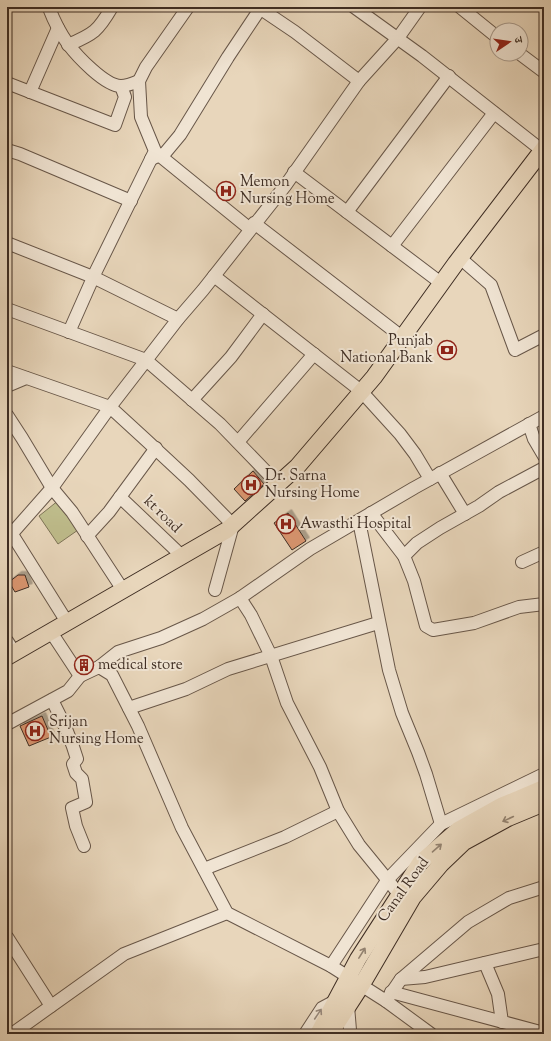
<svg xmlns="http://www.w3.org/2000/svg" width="551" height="1041" font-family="'Sorts Mill Goudy','Noto Serif Devanagari',serif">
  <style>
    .green { fill: #bebc8b; stroke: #7e7457 }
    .building { fill: #da9670; stroke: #3e2d23; filter: url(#shadow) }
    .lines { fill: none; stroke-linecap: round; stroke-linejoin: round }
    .minor-casing { stroke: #685749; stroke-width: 14 }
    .major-casing { stroke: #3e2d23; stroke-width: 18 }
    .minor { stroke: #f0e4d3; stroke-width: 12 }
    .major { stroke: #e8d6bb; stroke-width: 16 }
    .oneway { stroke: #93826f }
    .oneway2 { stroke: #97887b }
    .labels { text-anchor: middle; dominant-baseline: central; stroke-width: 4; stroke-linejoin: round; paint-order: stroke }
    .poi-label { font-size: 15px; fill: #3e2d23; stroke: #f0e4d3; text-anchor: start }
    .street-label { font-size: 15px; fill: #3e2d23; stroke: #f0e4d3 }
  </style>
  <defs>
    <filter id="shadow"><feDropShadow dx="3.5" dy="-3.5" stdDeviation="0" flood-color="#0004"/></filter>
  </defs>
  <rect width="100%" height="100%" fill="#e8d6bb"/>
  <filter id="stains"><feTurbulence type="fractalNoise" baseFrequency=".005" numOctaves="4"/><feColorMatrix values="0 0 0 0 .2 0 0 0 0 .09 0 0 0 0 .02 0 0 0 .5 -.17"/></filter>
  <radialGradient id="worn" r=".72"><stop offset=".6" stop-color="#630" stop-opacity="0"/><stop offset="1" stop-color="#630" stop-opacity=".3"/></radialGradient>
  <path class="green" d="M59,500l19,30 -20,14 -19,-28z"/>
  <g class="building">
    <path d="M222,185l9,6 -6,8 -8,-7z"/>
    <path d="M253,471l11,13 -19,17 -11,-12z"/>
    <path d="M288,513l18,28 -14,9 -18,-27z"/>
    <path d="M18,575h7l4,12 -14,5 -6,-10z"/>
    <path d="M42,716l9,21 -22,9 -9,-20z"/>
  </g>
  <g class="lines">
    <g class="minor-casing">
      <g id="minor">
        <path d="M258,7l37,25 64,49"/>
        <path d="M354,7l68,49 122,96"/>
        <path d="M460,7l37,30"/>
        <path d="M49,8c5,13 11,25 19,36 9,12 37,42 53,42 5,0 13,-3 18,-5"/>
        <path d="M68,45c26,-11 30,-14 44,-38"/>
        <path d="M520,54l24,18"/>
        <path d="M7,83l108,42 10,-28 -4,-11"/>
        <path d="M30,92l28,-64"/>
        <path d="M7,150l13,4 111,47"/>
        <path d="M159,155l91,74"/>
        <path d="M151,159l14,-6 15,-18 48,-78 32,-48"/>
        <path d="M294,172l147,111"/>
        <path d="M347,212l102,-136"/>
        <path d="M254,223l148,114"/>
        <path d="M7,243l86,34 85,42"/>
        <path d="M392,246l102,-133"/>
        <path d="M460,258l31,27 24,65 29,-15"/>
        <path d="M214,276l147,115 39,43 15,20 15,25"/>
        <path d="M7,309l139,51 74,64 58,60"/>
        <path d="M69,332l27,-61 59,-120 -14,-34 -2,-36 7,-14 42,-60"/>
        <path d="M7,371l103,36 36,33 43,40 44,45 -18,65"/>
        <path d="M7,386l19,-8"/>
        <path d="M192,400l39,-43 32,-43"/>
        <path d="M7,415l15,23 30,50 20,24 51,78"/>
        <path d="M529,424l5,15 10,17"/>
        <path d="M238,442l76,-88"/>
        <path d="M440,473l25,41"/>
        <path d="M120,497l62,59"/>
        <path d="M371,513l33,43 10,25 12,45 7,4 41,-7 45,-16 25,-3"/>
        <path d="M359,521l30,149 13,43 16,39 8,22 15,50"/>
        <path d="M8,528l59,94"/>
        <path d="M87,536l22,-24 47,-64"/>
        <path d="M7,539l45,-51 58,-81 68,-88 25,-29 82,-104 74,-105 39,-43 22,-31"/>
        <path d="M404,556l13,-13 23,-15 39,-22 20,-14 45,-24"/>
        <path d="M522,562l22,-10"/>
        <path d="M240,598l11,17 20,41 16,47 33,64 18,44 21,34 40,49"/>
        <path d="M51,632l29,44 19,-9 13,8 26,51 44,102 45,85 104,53 55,35 45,33"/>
        <path d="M7,641l8,12"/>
        <path d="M99,667l19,-15 43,-14 42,-19 37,-21 70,-49 104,-61 130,-72"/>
        <path d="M52,700c10,19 19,38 25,59l-4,5 3,9 6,6 4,23 -14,6 4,18 8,20"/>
        <path d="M129,708l57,-19 42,-20 150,-46"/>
        <path d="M7,724l61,-33 12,-15"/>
        <path d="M204,869l81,-32 53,-26"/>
        <path d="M7,937l44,69"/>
        <path d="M485,963l13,31 4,28"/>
        <path d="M331,966l57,-87 53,-55 103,-50"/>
        <path d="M401,979l24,-2 119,-28"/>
        <path d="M391,992l153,41"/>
        <path d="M386,1001l15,-22 67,-57 41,-24 35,-11"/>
        <path d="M12,1034l112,-80 103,-41"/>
        <path d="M305,1034l17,-26 15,-8"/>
        <path d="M347,1034l3,-4 -2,-24"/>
      </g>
    </g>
    <g class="major-casing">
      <g id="major">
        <path d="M7,657l220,-127 70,-63 77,-90 82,-114 88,-115"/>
        <path d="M318,1034l40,-75 62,-96 38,-33 43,-24 43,-18"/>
        <path d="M330,1034l31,-48 52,-89 28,-33 23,-22 44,-24 36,-15"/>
      </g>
    </g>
    <use href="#minor" class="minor"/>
    <use href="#major" class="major"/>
  </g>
  <defs><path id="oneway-shaft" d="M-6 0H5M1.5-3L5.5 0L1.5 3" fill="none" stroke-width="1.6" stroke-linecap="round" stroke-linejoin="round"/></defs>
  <g class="oneway">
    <use href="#oneway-shaft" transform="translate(508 819) rotate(155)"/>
    <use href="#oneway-shaft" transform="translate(437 848) rotate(-41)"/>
    <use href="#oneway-shaft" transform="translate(362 953) rotate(-58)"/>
  </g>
  <use class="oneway2" href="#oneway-shaft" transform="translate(318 1014) rotate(-56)"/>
  <defs>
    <g id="hospital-ring" transform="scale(1)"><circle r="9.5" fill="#f0e4d3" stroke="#8f2418" stroke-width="1.5"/><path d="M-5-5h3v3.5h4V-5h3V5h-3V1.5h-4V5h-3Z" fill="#8f2418"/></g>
    <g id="bank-ring" transform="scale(1)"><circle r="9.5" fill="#f0e4d3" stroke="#8f2418" stroke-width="1.5"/><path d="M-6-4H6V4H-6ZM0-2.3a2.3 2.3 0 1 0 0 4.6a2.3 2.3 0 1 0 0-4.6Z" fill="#8f2418"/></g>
    <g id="building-ring" transform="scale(1)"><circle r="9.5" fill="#f0e4d3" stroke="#8f2418" stroke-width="1.5"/><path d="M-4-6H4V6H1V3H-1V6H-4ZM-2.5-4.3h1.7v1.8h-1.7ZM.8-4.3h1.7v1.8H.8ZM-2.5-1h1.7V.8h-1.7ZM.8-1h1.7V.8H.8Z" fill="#8f2418"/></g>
  </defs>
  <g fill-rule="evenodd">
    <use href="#hospital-ring" x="226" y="191"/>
    <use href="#bank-ring" x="447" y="350"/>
    <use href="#hospital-ring" x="251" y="485"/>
    <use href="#hospital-ring" x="286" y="524"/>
    <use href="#building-ring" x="84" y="665"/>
    <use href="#hospital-ring" x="35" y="731"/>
  </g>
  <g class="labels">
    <g class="poi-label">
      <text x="240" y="182">Memon<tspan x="240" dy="17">Nursing Home</tspan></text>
      <text x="433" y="341" text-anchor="end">Punjab<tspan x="433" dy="17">National Bank</tspan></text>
      <text x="265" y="476">Dr. Sarna<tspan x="265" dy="17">Nursing Home</tspan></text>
      <text x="300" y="524">Awasthi Hospital</text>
      <text x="98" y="665">medical store</text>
      <text x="49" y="722">Srijan<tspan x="49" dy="17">Nursing Home</tspan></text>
    </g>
    <g class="street-label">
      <text transform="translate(162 515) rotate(44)">kt road</text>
      <text transform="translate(404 890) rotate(-54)">Canal Road</text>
    </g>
  </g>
  <rect width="551" height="1041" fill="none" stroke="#e8d6bb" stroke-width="24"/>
  <rect x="8" y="8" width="535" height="1025" fill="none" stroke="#3e2d23" stroke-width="2"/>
  <rect x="12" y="12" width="527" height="1017" fill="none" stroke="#3e2d23"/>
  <g transform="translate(509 42) rotate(77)"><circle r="19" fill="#f0e4d3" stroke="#a99b8d"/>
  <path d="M0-3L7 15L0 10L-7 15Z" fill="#8f2418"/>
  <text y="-6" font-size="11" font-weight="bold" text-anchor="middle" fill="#3e2d23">उ</text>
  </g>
  <rect width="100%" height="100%" filter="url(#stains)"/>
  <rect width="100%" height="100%" fill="url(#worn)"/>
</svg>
